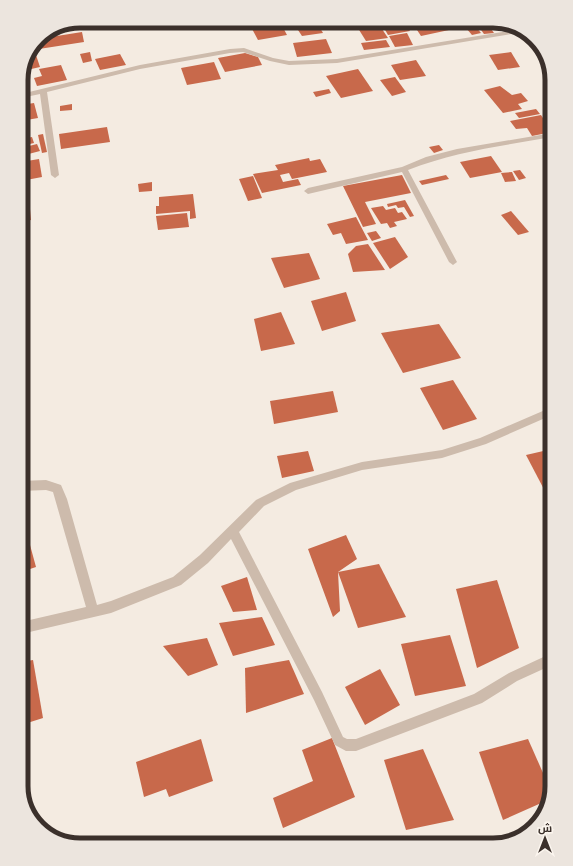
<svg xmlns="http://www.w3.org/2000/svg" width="573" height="866" font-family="Poppins,Cairo,sans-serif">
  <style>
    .building { fill: #c8694b }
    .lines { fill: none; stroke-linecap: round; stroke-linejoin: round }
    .street { fill: #cdbbac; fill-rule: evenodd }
    .secondary { fill: #a18a7d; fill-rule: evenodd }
    .rim { fill: none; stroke: #3b302b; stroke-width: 5 }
  </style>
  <rect width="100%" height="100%" fill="#f4ebe1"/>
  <g class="building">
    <path d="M292,21h24l7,12 -21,3z"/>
    <path d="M380,21h24l6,10 -22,4z"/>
    <path d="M411,21h31l7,9 -28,6z"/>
    <path d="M280,22l7,13 -29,5 -7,-13z"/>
    <path d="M372,22l2,5 6,-1 8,12 -22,3 -10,-16z"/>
    <path d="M486,22l8,11 -10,1 -8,-11z"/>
    <path d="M475,26l6,7 -9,2 -6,-7z"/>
    <path d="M82,32l2,10 -45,7 -1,-10z"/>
    <path d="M407,33l6,12 -18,2 -6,-11z"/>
    <path d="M326,39l6,14 -35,4 -4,-14z"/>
    <path d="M386,40l4,7 -26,3 -3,-7z"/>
    <path d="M90,52l2,9 -9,2 -3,-9z"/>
    <path d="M511,52l9,15 -22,3 -9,-15z"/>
    <path d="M245,53l13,4 4,8 -37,7 -7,-14z"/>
    <path d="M120,54l6,11 -26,5 -5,-11z"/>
    <path d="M36,55l4,12 -13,3 -1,-5 4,-8z"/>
    <path d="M416,60l10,16 -26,4 -9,-15z"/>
    <path d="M214,62l7,17 -34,6 -6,-17z"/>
    <path d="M61,65l6,15 -30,6 -3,-8 8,-2 -3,-7z"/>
    <path d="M358,69l15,22 -32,7 -15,-22z"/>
    <path d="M395,77l11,15 -14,4 -12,-16z"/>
    <path d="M500,86l12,9 9,-2 7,8 -10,3 4,5 -19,4 -19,-23z"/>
    <path d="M329,89l2,4 -15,4 -3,-5z"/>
    <path d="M34,103l4,15 -17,3v-16z"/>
    <path d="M72,104v6l-12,1v-5z"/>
    <path d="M536,109l4,5 -21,4 -4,-5z"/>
    <path d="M541,115l11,17 -20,4 -5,-8 -11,1 -6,-8z"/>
    <path d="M107,127l3,15 -49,7 -2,-15z"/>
    <path d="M43,134l4,18 -5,1 -4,-18z"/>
    <path d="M32,137l2,6 -13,3v-7z"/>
    <path d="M37,144l3,7 -19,5v-8z"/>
    <path d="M439,145l4,5 -9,3 -5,-6z"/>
    <path d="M491,156l11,16 -32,6 -10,-16z"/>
    <path d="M309,158l1,3 10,-2 7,13 -35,7 -3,-6 -9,2 3,7 15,-3 3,6 -39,8 -9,-19 25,-4 -3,-5z"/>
    <path d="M39,159l3,18 -21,4v-19z"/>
    <path d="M520,170l6,8 -7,2 -6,-9z"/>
    <path d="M512,172l4,9 -11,1 -4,-9z"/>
    <path d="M402,175l9,18 -46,9 11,22 -13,3 -20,-41z"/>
    <path d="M446,175l3,4 -27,6 -3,-4z"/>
    <path d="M253,176l9,22 -14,3 -9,-22z"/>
    <path d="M152,182v9l-13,1 -1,-8z"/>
    <path d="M29,184v23l-4,1 -1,-15h-3v-8z"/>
    <path d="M193,194l3,24 -6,1v-8l-34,3v-8h3v-9z"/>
    <path d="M405,200l9,16 -4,1 -6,-10 -6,1 -2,-3 -8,2 -1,-3z"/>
    <path d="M383,206l3,4 9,-2 3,5 4,-1 5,7 -13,3 3,4 -7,2 -3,-5 -6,1 -10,-16z"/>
    <path d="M30,209l1,11 -10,2v-2l3,-1 -2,-8z"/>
    <path d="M511,211l18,21 -11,3 -17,-20z"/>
    <path d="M187,213l2,14 -31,3 -2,-14z"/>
    <path d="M356,217l12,23 -22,4 -5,-11 -8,2 -6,-11z"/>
    <path d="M376,231l5,7 -9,3 -5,-8z"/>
    <path d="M395,237l13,20 -18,12 -17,-26z"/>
    <path d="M368,244l17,26 -32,2 -5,-18 8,-8z"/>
    <path d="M309,253l11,26 -36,9 -13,-30z"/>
    <path d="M346,292l10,29 -34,10 -11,-30z"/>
    <path d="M281,312l14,32 -34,7 -7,-32z"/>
    <path d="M439,324l22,34 -58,15 -22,-40z"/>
    <path d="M453,380l24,39 -34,11 -23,-42z"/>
    <path d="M333,391l5,21 -64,12 -4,-23z"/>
    <path d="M552,449v47l-4,1 -22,-42z"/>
    <path d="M308,451l6,20 -32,7 -5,-22z"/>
    <path d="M21,512l15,55 -15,5z"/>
    <path d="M346,535l11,24 -19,13 2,39 -7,6 -25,-68z"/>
    <path d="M379,564l27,53 -48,11 -20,-56z"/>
    <path d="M247,577l10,33 -24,2 -12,-26z"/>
    <path d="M497,580l22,68 -42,20 -21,-79z"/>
    <path d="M262,617l13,28 -42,11 -14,-33z"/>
    <path d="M450,635l16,51 -51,10 -14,-52z"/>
    <path d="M207,638l11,27 -30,11 -25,-30z"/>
    <path d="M33,660l10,58 -22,7v-63z"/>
    <path d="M289,660l15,34 -58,19 -1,-45z"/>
    <path d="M380,669l20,36 -35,20 -20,-38z"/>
    <path d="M332,738l23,59 -72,31 -10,-30 40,-17 -11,-31z"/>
    <path d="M201,739l12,42 -44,16 -3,-8 -22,8 -8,-35z"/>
    <path d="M528,739l23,52 -3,9 -45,20 -24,-68z"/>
    <path d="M423,749l31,71 -48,10 -22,-70z"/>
  </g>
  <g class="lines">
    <g class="street">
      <path d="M521,29l3,1 -1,2 -186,31 -48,2 -19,-4 -27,-9 -13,1 -90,16 -93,23 12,83 -4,3 -4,-3 -11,-81 -19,4v-4l119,-29 90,-16 14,-1 29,10 16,3 48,-2z"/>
      <path d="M552,133v4c-50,9 -96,14 -144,33l49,92 -4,3 -4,-3 -47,-90 -94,22 -4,-3 4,-3 94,-21 24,-10 31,-8z"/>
      <path d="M552,407v8l-66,29 -44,14 -80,12 -66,20 -32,16 -25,26 83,160 21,45 4,2h9l118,-45 35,-21 43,-20v12l-35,16 -35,22 -126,48h-10l-11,-6 -21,-45 -83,-161 -23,24 -27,22 -70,28 -90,21v-12l65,-15 -33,-115 -7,-2 -25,1v-10l25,-1 15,5 6,14 30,106 14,-4 62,-24 27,-22 56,-55 34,-17 72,-21 80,-12 38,-12z"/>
    </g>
    <path class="secondary" d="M517,28c12,4 28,26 31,38l-2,-1 -29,-35z"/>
  </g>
  <path d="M0 0H573V866H0ZM80 28H493A52 52 0 0 1 545 80V786A52 52 0 0 1 493 838H80A52 52 0 0 1 28 786V80A52 52 0 0 1 80 28Z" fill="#ece5de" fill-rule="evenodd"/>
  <path class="rim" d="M80 28H493A52 52 0 0 1 545 80V786A52 52 0 0 1 493 838H80A52 52 0 0 1 28 786V80A52 52 0 0 1 80 28Z"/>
  <g transform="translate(545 838)" stroke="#fbf5ee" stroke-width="3" paint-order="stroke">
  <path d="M0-3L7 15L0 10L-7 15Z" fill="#3b302b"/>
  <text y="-6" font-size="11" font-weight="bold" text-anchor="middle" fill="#3b302b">ش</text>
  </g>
</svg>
